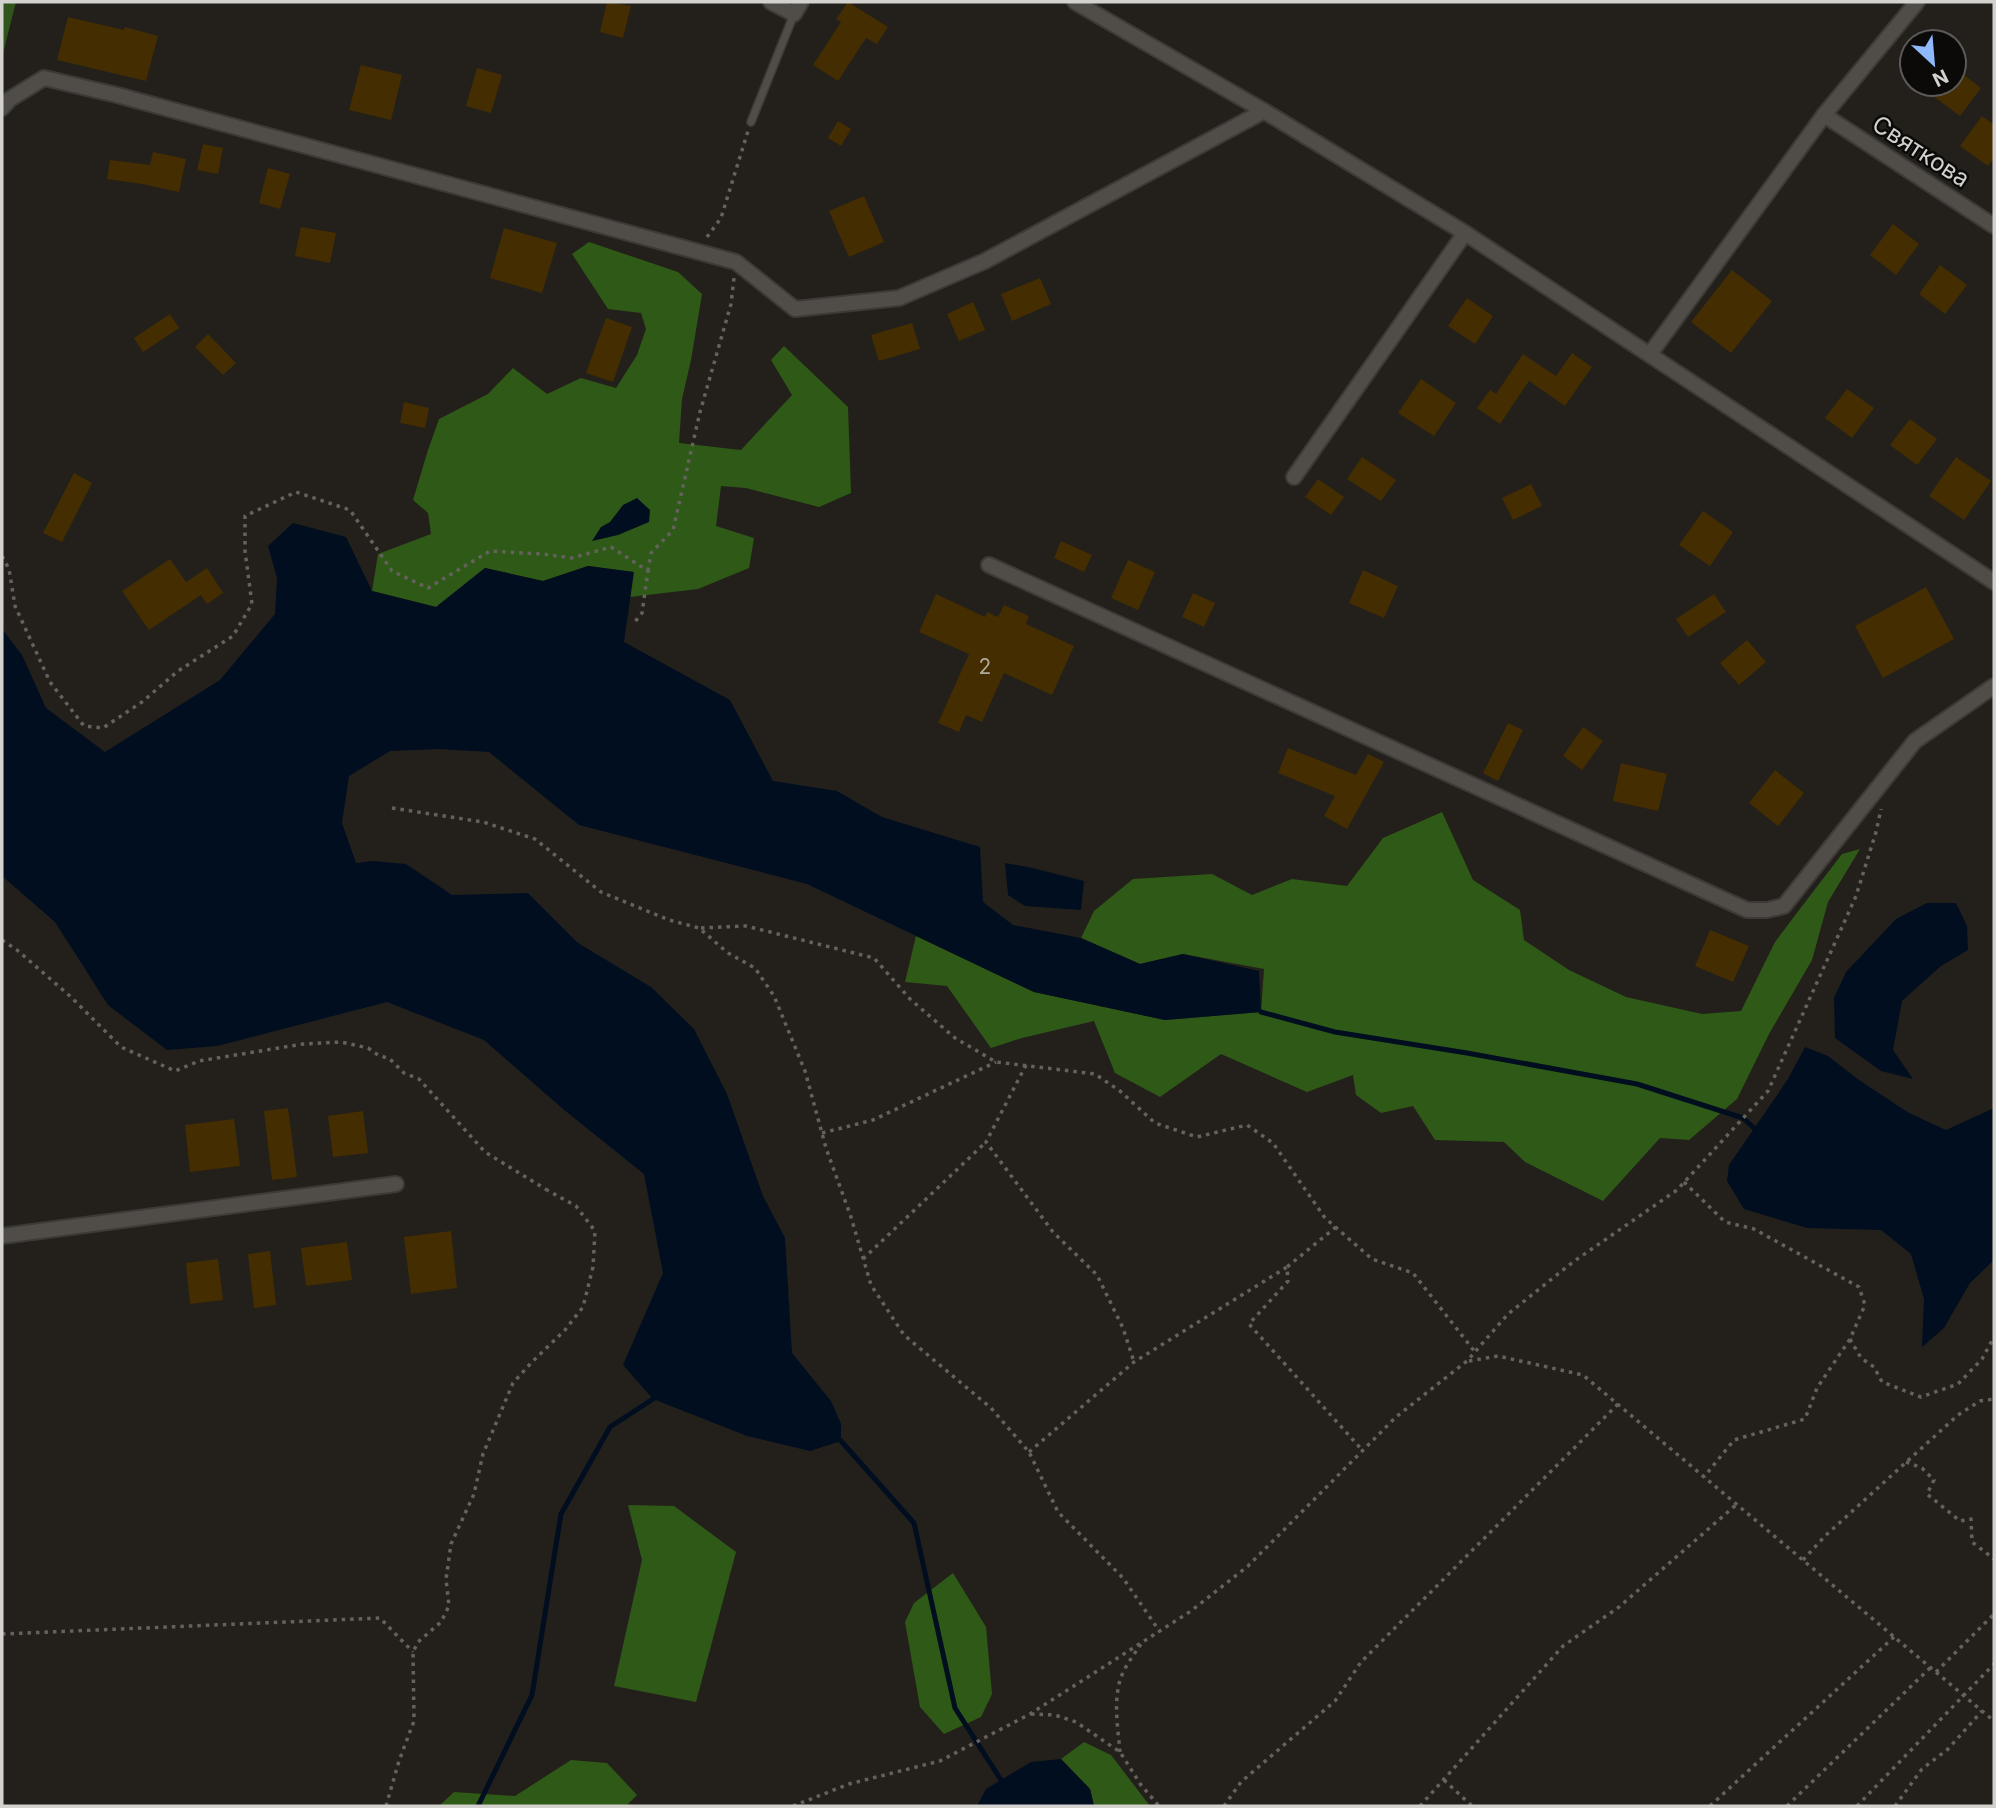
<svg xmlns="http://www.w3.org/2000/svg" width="1996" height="1808" font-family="Inter,sans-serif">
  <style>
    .green { fill: #2f541c }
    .forest { fill: #2e5916 }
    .water { fill: #010e1f }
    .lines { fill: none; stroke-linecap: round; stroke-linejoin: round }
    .stream { stroke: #010e1f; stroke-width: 5 }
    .building { fill: #432d01 }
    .lane-casing { stroke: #3c3a36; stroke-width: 10 }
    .street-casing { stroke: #3c3a36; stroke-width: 18 }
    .path { stroke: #65625e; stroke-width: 3.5; stroke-dasharray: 3.5 5; stroke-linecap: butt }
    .lane { stroke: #504c47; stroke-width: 7 }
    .street { stroke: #504c47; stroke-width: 14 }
    .labels { text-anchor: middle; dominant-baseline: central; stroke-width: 5; stroke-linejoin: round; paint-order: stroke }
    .number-label { font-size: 21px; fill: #b0a99c }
    .street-label { font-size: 24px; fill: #d4d2cf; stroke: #0b0a08 }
  </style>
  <rect width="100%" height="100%" fill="#23201b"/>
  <path class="green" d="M2,2h14l-14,55z"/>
  <g class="forest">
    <path d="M589,242l89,30 24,22 -11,66 -9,39 -3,44 62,7 51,-55 -21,-35 13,-14 64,61 3,86 -32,14 -73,-19 -25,-2 -5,40 38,12 -5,30 -51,21 -68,8 3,-25 -45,-6 -45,15 -58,-13 -49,39 -64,-16 6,-37 53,-20 -3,-21 -15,-13 15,-50 11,-31 49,-25 25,-26 34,26 34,-16 35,10 21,-33 9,-26 -5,-16 -33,-4 -36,-55z"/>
    <path d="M1442,812l31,68 47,30 4,30 45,30 57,27 76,17 39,-3 34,-69 18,-24 49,-64 18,-5 -32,53 -16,58 -43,74 -32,65 -48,41 -29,-2 -57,63 -78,-39 -21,-20 -69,-2 -22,-34 -32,7 -25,-18 -3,-20 -46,17 -86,-38 -61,43 -45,-24 -21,-52 -72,17 -31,10 -44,-62 -42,-4 11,-46 118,56 131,28 96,-8 3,-43 -81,-15 -43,10 -59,-26 13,-27 39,-32 79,-5 40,21 40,-16 55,7 36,-48z"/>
    <path d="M628,1505l46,1 62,46 -40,150 -82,-16 28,-126z"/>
    <path d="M953,1573l33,54 6,67 -11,23 -37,17 -24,-27 -15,-85 9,-19z"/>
    <path d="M1084,1742l27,13 39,51h-56l-4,-17 -29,-30z"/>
    <path d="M571,1760l36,3 30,32 -11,11h-187l15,-14 61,4z"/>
  </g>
  <g class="water">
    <path d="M637,498l13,12 -1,12 -31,13 -26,6 9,-14 9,-5 13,-17z"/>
    <path d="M293,523l53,14 26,54 64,16 49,-39 58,13 45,-15 46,6 -10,70 106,58 43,81 64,10 45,26 98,30 3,55 30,23 68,13 59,26 43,-10 76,17 2,41 -96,8 -131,-28 -227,-108 -228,-59 -90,-73 -50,-3 -49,2 -41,25 -7,47 14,40 17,-2 33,3 46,31 76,-2 50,50 73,44 43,42 33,65 36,102 22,42 7,115 39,48 10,23v17l-31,10 -63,-15 -94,-37 -30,-34 40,-92 -19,-99 -81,-65 -79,-69 -97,-38 -170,44 -50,4 -59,-45 -53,-83 -53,-46v-247l20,26 24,53 59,44 115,-72 55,-66 2,-36 -9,-32z"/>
    <path d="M1005,863l23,4 56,14 -3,29 -56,-4 -17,-11z"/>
    <path d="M1927,903h29l11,23 1,24 -27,16 -39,35 -9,49 20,29 -32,-8 -46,-33 -1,-40 12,-26 50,-53z"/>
    <path d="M1805,1047l23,9 31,24 50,33 37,17 48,-22v152l-24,23 -26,45 -22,19 2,-48 -13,-45 -30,-24 -74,-2 -63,-19 -17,-28 2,-16 59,-86z"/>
    <path d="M1061,1759l29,30 4,17h-117l9,-17 45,-27z"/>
  </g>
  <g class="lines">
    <g class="stream">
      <path d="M1261,1012l74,20 132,21 170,31 106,34 12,11"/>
      <path d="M841,1441l73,82 41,185 46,72"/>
      <path d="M478,1806l54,-111 29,-181 49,-87 43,-28"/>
    </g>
  </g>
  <g class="building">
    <path d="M607,2l24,4 -8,32 -23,-6z"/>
    <path d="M848,2l40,25 -11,17 -11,-6 -28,43 -25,-16 28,-43 -5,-3z"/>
    <path d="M68,17l56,13 1,-3 33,9 -12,45 -89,-21z"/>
    <path d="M361,65l41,10 -11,45 -42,-10z"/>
    <path d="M1954,67l27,21 -21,28 -43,-32h37z"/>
    <path d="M477,68l25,7 -11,38 -25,-7z"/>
    <path d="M1982,116l12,9v33l-6,8 -28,-20z"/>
    <path d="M838,121l13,8 -10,17 -13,-8z"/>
    <path d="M203,144l20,4 -5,26 -21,-4z"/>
    <path d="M153,152l33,7 -7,33 -37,-8 -35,-5 3,-19 40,5z"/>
    <path d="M268,168l22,6 -10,35 -21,-6z"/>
    <path d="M864,196l20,46 -35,15 -20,-46z"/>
    <path d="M1893,224l26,20 -23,31 -26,-20z"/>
    <path d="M301,227l35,6 -6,30 -35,-7z"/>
    <path d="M504,228l53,15 -15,50 -52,-15z"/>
    <path d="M1940,265l27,20 -22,29 -26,-20z"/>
    <path d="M1732,270l40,31 -41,52 -40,-31z"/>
    <path d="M1040,278l11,26 -39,17 -11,-27z"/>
    <path d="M1467,298l26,18 -18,28 -27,-18z"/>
    <path d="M973,302l12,28 -26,11 -12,-27z"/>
    <path d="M170,314l9,14 -36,24 -9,-14z"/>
    <path d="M606,318l26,9 -19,55 -27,-9z"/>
    <path d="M912,323l8,26 -41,12 -8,-26z"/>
    <path d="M208,334l28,29 -13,12 -28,-28z"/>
    <path d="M1572,353l20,14 -27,39 -36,-25 -29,43 -23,-16 13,-18 6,4 27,-40 33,22z"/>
    <path d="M1421,379l35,24 -22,33 -36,-23z"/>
    <path d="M1847,389l27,19 -22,30 -27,-20z"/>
    <path d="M404,402l25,6 -4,20 -25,-5z"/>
    <path d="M1910,419l27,20 -20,26 -27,-20z"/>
    <path d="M1362,457l34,23 -15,21 -34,-22z"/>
    <path d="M1956,457l35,24 -27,39 -35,-24z"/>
    <path d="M74,473l18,10 -30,59 -19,-9z"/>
    <path d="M1318,479l26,18 -13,18 -26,-18z"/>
    <path d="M1531,484l11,22 -29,14 -11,-22z"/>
    <path d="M1703,511l30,21 -23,34 -31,-21z"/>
    <path d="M1061,541l31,14 -8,17 -30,-14z"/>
    <path d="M170,559l16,23 21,-14 16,25 -16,11 -6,-9 -52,35 -27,-39z"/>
    <path d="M1128,560l27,12 -17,38 -27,-12z"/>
    <path d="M1363,570l35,16 -14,32 -35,-15z"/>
    <path d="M1926,587l28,52 -71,39 -28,-52z"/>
    <path d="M1193,593l22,10 -11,24 -22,-10z"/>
    <path d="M936,594l49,23 2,-5 11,5 6,-12 25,11 -3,8 48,22 -22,49 -48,-22 -22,49 -16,-7 -7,17 -21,-9 31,-69 -50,-22z"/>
    <path d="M1714,594l12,18 -38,25 -12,-18z"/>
    <path d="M1747,640l19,22 -27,23 -19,-22z"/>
    <path d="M1508,723l15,7 -25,51 -15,-8z"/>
    <path d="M1583,727l20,14 -21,29 -19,-14z"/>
    <path d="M1288,748l68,27 12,-21 16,8 -37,67 -23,-13 11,-20 -57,-23z"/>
    <path d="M1621,763l46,11 -9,37 -45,-10z"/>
    <path d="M1775,770l29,23 -26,33 -29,-23z"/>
    <path d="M1710,930l39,16 -16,36 -38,-16z"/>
    <path d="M288,1108l9,69 -25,3 -8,-69z"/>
    <path d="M363,1111l5,42 -35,4 -5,-41z"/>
    <path d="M234,1119l6,47 -50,6 -5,-47z"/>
    <path d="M451,1231l6,57 -46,6 -7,-57z"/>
    <path d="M347,1242l5,38 -46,6 -5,-38z"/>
    <path d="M270,1251l6,54 -22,3 -6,-54z"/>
    <path d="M218,1259l5,41 -33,4 -4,-41z"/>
  </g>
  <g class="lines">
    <g class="lane-casing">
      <path id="lane" d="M751,122l43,-108"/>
    </g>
    <g class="street-casing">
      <g id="street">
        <path d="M771,2l23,12 7,-12"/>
        <path d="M1075,2l189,109 201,122 529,349"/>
        <path d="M2,108l8,-9 34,-21 73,17 619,167 59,47 104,-11 86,-37 279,-150"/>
        <path d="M1824,115l170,111"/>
        <path d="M1650,354l174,-239 93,-113"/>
        <path d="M1294,477l171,-244"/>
        <path d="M989,565l758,345h20l17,-4 131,-165 79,-55"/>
        <path d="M2,1236l394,-52"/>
      </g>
    </g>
    <g class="path">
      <path d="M707,237l14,-19 27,-87"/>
      <path d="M2,556l7,13 6,37 35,76 34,44 19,2 39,-26 36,-31 55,-35 19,-32 -7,-53v-35l51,-24 54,18 42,61 36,17 62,-37 52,3 30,4 39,-11 37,24 -6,42 -8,10"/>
      <path d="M648,571l3,-18 22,-23 27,-118 31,-108 3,-26"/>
      <path d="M392,808l91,14 52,17 66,53 68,28 30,8 29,25 27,15 19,28 31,75 21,77 25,69 20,68 33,50 87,73 38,44 29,60 65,66 37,54"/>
      <path d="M701,928l45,-2 128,32 36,41 45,39 41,24 99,12 25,17 35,32 42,14 50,-12 26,18 52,75 47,41 41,14 62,79"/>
      <path d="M2,940l15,10 54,47 50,50 54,24 24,-10 104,-17 38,-2 27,6 10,7 12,4 14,14 15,6 66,73 62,38"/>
      <path d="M1026,1065l-40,77 67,90 44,43 26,53 11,34"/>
      <path d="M822,1133l51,-13 123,-58"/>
      <path d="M1684,1182l41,40 29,7 105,58 6,18 -15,34 -33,49 -12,31 -71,21 -30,37"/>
      <path d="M1336,1227l-49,40 1,14 -39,43 114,127"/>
      <path d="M863,1259l123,-117"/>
      <path d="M1850,1339l11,19 13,9 8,15 39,15 37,-13 24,-25 12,-22"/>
      <path d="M1469,1361l29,-5 85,19 411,346"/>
      <path d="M1029,1452l105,-90 153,-95"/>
      <path d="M1906,1462l16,6 12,12 -7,14 33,27 11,-2 1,23 22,17"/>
      <path d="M1803,1560l22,-24 133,-121 22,-14 14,-2"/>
      <path d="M2,1634l378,-16 33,34"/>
      <path d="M1936,1672l58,-58"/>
      <path d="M1031,1714l24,1 21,7 44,30 21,33 18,21"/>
      <path d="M1120,1752c-2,-22 -6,-46 -1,-68 3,-14 14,-28 22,-40"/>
      <path d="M1444,1780l28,26"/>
      <path d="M386,1806l13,-45 15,-40 -1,-69 5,-10 23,-20 8,-16 -3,-27 5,-35 23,-50 9,-40 30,-71 18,-20 34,-33 18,-23 10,-40 2,-36 -19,-25 -29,-16"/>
      <path d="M793,1806l56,-22 91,-23 90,-47 161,-103 57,-45 148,-149 71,-56 41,-47 65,-52 104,-72 91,-99 88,-195 20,-64 5,-23"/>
      <path d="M1224,1806l17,-24 94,-81 26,-39 257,-258"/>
      <path d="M1420,1806l143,-160 56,-39 118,-103"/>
      <path d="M1710,1806l184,-169"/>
      <path d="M1787,1806l143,-138"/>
      <path d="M1857,1806l137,-142"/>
      <path d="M1895,1806l27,-37 26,-20 34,-38"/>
    </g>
    <use href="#lane" class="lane"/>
    <use href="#street" class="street"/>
  </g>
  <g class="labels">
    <g class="number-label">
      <text x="985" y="666">2</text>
    </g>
    <g class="street-label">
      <text transform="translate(1921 151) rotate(33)">Святкова</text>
    </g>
  </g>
  <rect width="1996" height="1808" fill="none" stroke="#d4d2cf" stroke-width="7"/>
  <g transform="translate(1933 63) rotate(154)"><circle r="33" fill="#0b0a08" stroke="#5b5a58" stroke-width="2"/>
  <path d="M0-5L12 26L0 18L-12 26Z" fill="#8eb9fc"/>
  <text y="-10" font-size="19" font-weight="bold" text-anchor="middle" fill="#d4d2cf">N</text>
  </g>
</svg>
